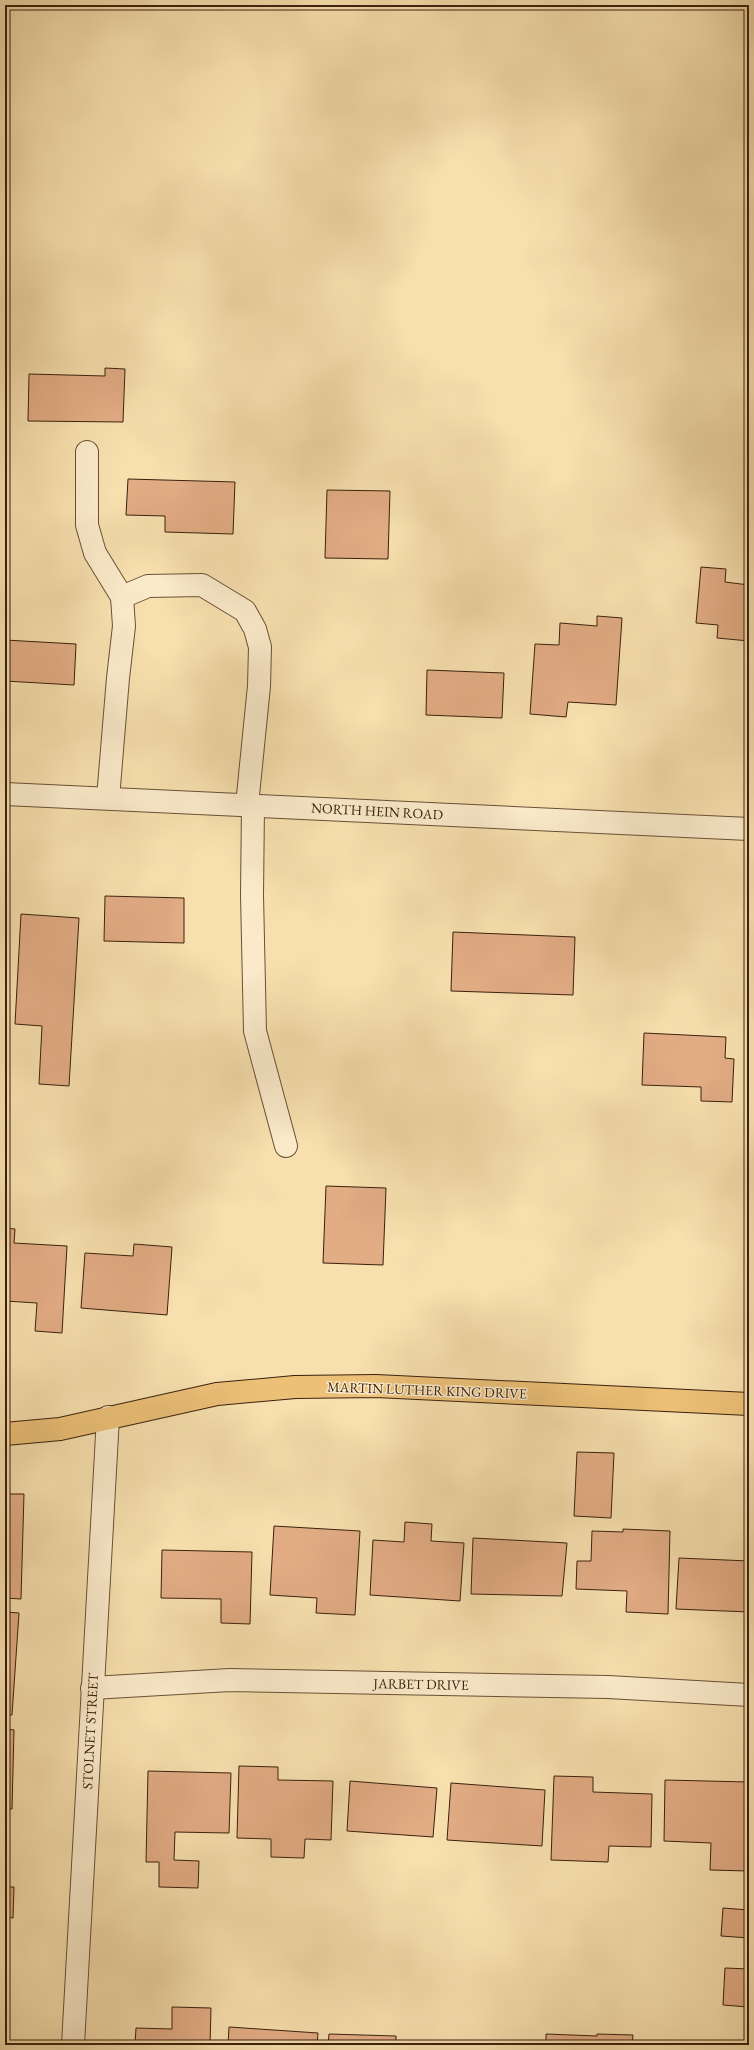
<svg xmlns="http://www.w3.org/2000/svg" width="754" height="2050" font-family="'EB Garamond',serif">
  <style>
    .building { fill: #e2ac85; stroke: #3a210d }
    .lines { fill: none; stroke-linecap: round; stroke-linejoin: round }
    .minor-casing { stroke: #695035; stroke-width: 24 }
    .major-casing { stroke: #3a210d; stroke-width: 24 }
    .minor { stroke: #faeaca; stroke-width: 22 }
    .major { stroke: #ecc077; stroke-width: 22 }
    .labels { text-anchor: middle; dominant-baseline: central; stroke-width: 3; stroke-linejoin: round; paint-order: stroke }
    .street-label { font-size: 14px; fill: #3a210d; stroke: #faeaca }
  </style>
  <rect width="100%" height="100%" fill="#f7dfae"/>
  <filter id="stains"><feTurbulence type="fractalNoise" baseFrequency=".005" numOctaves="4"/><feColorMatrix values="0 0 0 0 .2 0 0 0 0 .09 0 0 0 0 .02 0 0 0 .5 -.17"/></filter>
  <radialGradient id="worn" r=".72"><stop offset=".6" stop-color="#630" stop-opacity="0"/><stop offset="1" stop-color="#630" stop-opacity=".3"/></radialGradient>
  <g class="building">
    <path d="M105,368l20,1 -2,53 -95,-1 1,-47 76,2z"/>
    <path d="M128,479l107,3 -2,52 -68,-2v-16l-39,-1z"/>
    <path d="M327,490l63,1 -2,68 -63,-1z"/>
    <path d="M701,567l25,2 -1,13 24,3v56l-32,-3 1,-13 -22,-2z"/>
    <path d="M597,616l25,2 -6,87 -48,-3 -2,15 -36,-3 5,-70 24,1 1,-22 37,3z"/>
    <path d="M5,640l71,4 -2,41 -69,-4z"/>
    <path d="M427,670l77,3 -2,45 -76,-3z"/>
    <path d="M105,896l79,2v45l-80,-2z"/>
    <path d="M21,914l58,4 -10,168 -30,-2 3,-58 -27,-2z"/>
    <path d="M453,932l122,5 -2,58 -122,-4z"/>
    <path d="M644,1033l82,4 -1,21 9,1 -2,43 -31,-1v-14l-59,-2z"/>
    <path d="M326,1186l60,2 -3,77 -60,-2z"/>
    <path d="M5,1228l10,1 -1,14 53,3 -5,87 -27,-2 2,-28 -32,-2z"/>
    <path d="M134,1244l38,3 -5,68 -86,-7 4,-55 48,3z"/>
    <path d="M577,1452l37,1 -3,65 -37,-2z"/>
    <path d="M5,1494h19l-3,105 -16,-1z"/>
    <path d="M405,1522l27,2 -1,17 33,2 -4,58 -90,-6 3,-55 31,2z"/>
    <path d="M274,1526l86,5 -5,84 -39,-2 1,-15 -47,-3z"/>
    <path d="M623,1529l47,2 -2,83 -42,-2 1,-21 -51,-2 1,-28h14l1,-30 31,1z"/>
    <path d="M473,1538l94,5 -5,53 -91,-2z"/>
    <path d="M162,1550l90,2 -2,72 -29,-1v-24l-60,-1z"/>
    <path d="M679,1558l70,3v51l-73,-3z"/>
    <path d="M5,1612l14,1 -7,102h-7z"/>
    <path d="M5,1729l9,1 -2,79h-7z"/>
    <path d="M239,1766l39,1v13l55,1 -2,59 -26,-1 -1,19 -33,-1v-18l-34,-1z"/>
    <path d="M148,1771l83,2 -2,60 -54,-1 -1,28 25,1 -1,27 -39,-1v-25h-13z"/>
    <path d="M554,1776l39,1v15l59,2 -1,53 -42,-1 -1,16 -57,-2z"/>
    <path d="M665,1780l84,2v89l-39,-1 1,-27 -47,-2z"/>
    <path d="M350,1781l87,7 -4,49 -86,-6z"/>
    <path d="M451,1783l94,7 -3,56 -95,-6z"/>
    <path d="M5,1887h9l-1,31 -8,-1z"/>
    <path d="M723,1908l26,2v28l-28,-2z"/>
    <path d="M725,1968l24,1 -1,38 -25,-2z"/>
    <path d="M172,2007l39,1 -1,37h-75l1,-17 36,1z"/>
    <path d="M229,2027l89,6 -1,12h-89z"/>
    <path d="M329,2034l67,2v9h-68z"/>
    <path d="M546,2034l51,2v-2l36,1 -1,10h-86z"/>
    <path d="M435,2042l39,1 -1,2h-38z"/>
  </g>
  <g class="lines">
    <g class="minor-casing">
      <g id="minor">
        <path d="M87,452v73l8,28 27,44"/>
        <path d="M5,794l744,35"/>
        <path d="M108,798l10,-120 6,-52 -2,-29 26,-11 54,-1 43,26 10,18 5,18 -1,39 -12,119"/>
        <path d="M253,805l-1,90 3,136 31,115"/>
        <path d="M92,1688l138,-8 378,7 141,8"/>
        <path d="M73,2045l35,-628"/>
      </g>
    </g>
    <g class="major-casing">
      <path id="major" d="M5,1434l55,-5 157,-35 78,-7 81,-1 373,18"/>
    </g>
    <use href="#minor" class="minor"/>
    <use href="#major" class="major"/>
  </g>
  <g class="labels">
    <g class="street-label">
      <text transform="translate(377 811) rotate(3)">NORTH HEIN ROAD</text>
      <text transform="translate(427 1390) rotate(2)">MARTIN LUTHER KING DRIVE</text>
      <text transform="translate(421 1684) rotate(1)">JARBET DRIVE</text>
      <text transform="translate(90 1731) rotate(-87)">STOLNET STREET</text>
    </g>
  </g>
  <rect width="754" height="2050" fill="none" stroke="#f7dfae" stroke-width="20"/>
  <rect x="6" y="6" width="742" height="2038" fill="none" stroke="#3a210d" stroke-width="2"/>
  <rect x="10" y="10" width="734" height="2030" fill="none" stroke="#3a210d"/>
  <rect width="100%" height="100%" filter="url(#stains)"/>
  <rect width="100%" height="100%" fill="url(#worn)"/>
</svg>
